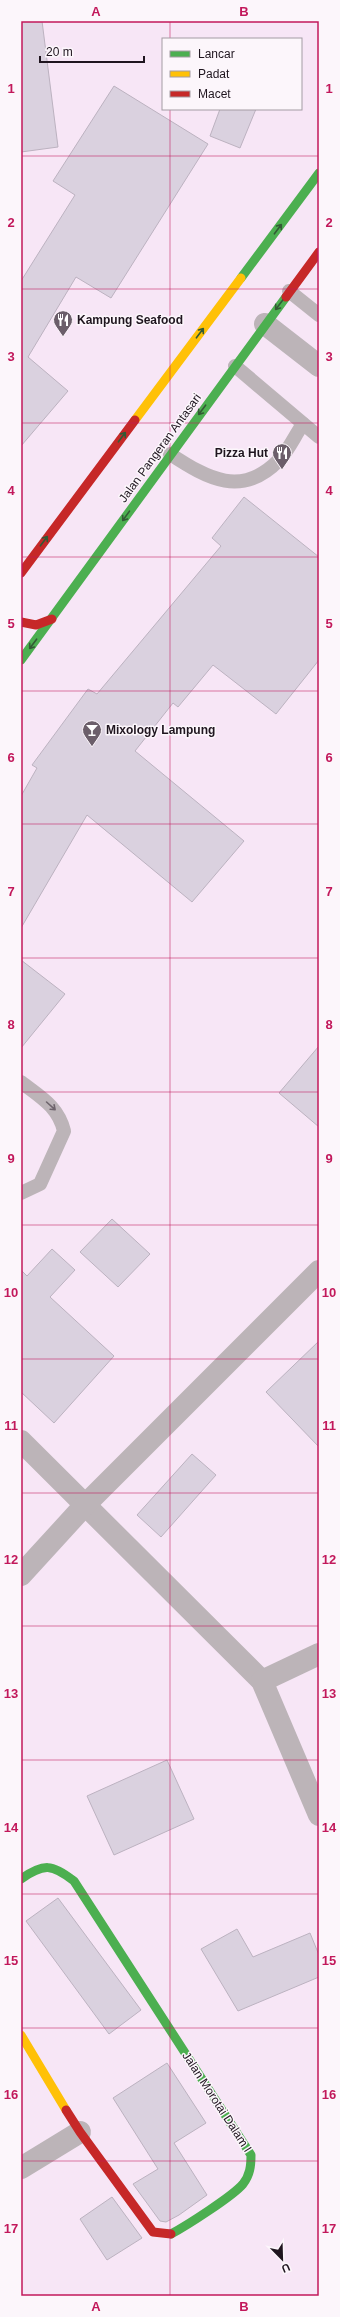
<svg xmlns="http://www.w3.org/2000/svg" width="340" height="2317" font-family="Arial,sans-serif">
  <style>
    .building { fill: #dad1df; stroke: #bcb2c0 }
    .lines { fill: none; stroke-linecap: round; stroke-linejoin: round }
    .lane { stroke: #bcb4b8; stroke-width: 14 }
    .street { stroke: #bcb4b8; stroke-width: 22 }
    .fast { stroke: #4caf50; stroke-width: 9 }
    .slow { stroke: #ffc107; stroke-width: 9 }
    .jam { stroke: #c62828; stroke-width: 9 }
    .oneway { stroke: #335a35 }
    .oneway2 { stroke: #6e646c }
    .grid { fill: none; stroke: #c2185b; stroke-width: 1; stroke-opacity: 0.55 }
    .labels { text-anchor: middle; dominant-baseline: central; stroke-width: 3; stroke-linejoin: round; paint-order: stroke }
    .poi-label { font-size: 12px; font-weight: bold; fill: #1f151f; stroke: #fcf6fb; text-anchor: start }
    .street-label { font-size: 12px; fill: #1f151f; stroke: #fcf6fb }
    .neatline { fill: none; stroke: #c2185b; stroke-width: 1.5 }
    .grid-label { font-size: 13px; text-anchor: middle; font-weight: bold; fill: #c2185b }
  </style>
  <rect width="100%" height="100%" fill="#f7e6f6"/>
  <g class="building">
    <path d="M21,21h21l16,126 -37,5z"/>
    <path d="M114,86l94,58 -97,154 -35,-21 -48,80 40,34 -47,55v-165l54,-86 -22,-14z"/>
    <path d="M220,109h36l-16,39 -30,-12z"/>
    <path d="M244,497l75,60v103l-43,54 -63,-49 -35,42 -5,-4 -38,48 109,90 -52,61 -105,-87 -66,113v-132l16,-28 -5,-3 56,-76 9,5 124,-148 -9,-8z"/>
    <path d="M21,960l44,34 -44,54z"/>
    <path d="M319,1046v81l-40,-34z"/>
    <path d="M112,1219l38,35 -32,33 -38,-35z"/>
    <path d="M52,1249l23,21 -25,27 64,59 -60,67 -33,-31v-122l6,6z"/>
    <path d="M319,1341v106l-53,-55z"/>
    <path d="M192,1454l24,21 -55,62 -24,-22z"/>
    <path d="M167,1760l27,59 -80,36 -27,-59z"/>
    <path d="M58,1898l83,112 -32,24 -83,-113z"/>
    <path d="M237,1929l16,28 57,-24 9,22v22l-81,34 -37,-62z"/>
    <path d="M167,2063l39,60 -32,20 33,52 -28,20 -13,7 -6,-1 -27,-37 25,-15 -45,-71z"/>
    <path d="M112,2197l30,41 -35,22 -27,-41z"/>
  </g>
  <g class="lines">
    <g class="lane">
      <path d="M289,291l30,24"/>
      <path d="M235,366l84,71"/>
      <path d="M170,454c38,25 72,44 109,6 10,-10 16,-25 24,-36"/>
      <path d="M21,1082c19,15 37,24 43,49l-24,53 -19,9"/>
    </g>
    <g class="street">
      <path d="M265,324l54,42"/>
      <path d="M21,1441l241,240 57,134"/>
      <path d="M21,1575l64,-70 234,-234"/>
      <path d="M262,1681l57,-27"/>
      <path d="M21,2168l59,-36"/>
    </g>
    <g class="fast">
      <path d="M241,278l78,-105"/>
      <path d="M21,660l265,-363"/>
      <path d="M21,1879c23,-16 31,-15 53,2l177,274c0,11 -1,20 -8,29 -10,12 -57,42 -72,50"/>
    </g>
    <g class="slow">
      <path d="M135,420l106,-142"/>
      <path d="M21,2035l45,75"/>
    </g>
    <g class="jam">
      <path d="M286,297l33,-45"/>
      <path d="M21,573l114,-153"/>
      <path d="M21,622l15,3 16,-6"/>
      <path d="M66,2110l14,22 73,100 18,2"/>
    </g>
  </g>
  <defs><path id="oneway-shaft" d="M-6 0H5M1.5-3L5.5 0L1.5 3" fill="none" stroke-width="1.6" stroke-linecap="round" stroke-linejoin="round"/></defs>
  <g class="oneway">
    <use href="#oneway-shaft" transform="translate(278 229) rotate(-53)"/>
    <use href="#oneway-shaft" transform="translate(279 305) rotate(127)"/>
    <use href="#oneway-shaft" transform="translate(200 333) rotate(-53)"/>
    <use href="#oneway-shaft" transform="translate(202 410) rotate(127)"/>
    <use href="#oneway-shaft" transform="translate(122 437) rotate(-53)"/>
    <use href="#oneway-shaft" transform="translate(126 516) rotate(126)"/>
    <use href="#oneway-shaft" transform="translate(44 541) rotate(-53)"/>
    <use href="#oneway-shaft" transform="translate(33 644) rotate(127)"/>
  </g>
  <use class="oneway2" href="#oneway-shaft" transform="translate(51 1106) rotate(42)"/>
  <path class="grid" d="M170,21v18M170,109v2187M21,156h298M21,289h298M21,423h298M21,557h298M21,691h298M21,824h298M21,958h298M21,1092h298M21,1225h298M21,1359h298M21,1493h298M21,1626h298M21,1760h298M21,1894h298M21,2028h298M21,2161h298"/>
  <defs>
    <g id="restaurant-pin" transform="scale(1)"><path d="M0 17L-7.5 6A9.5 9.5 0 1 1 7.5 6Z" fill="#6b5e6a" stroke="#fcf6fb"/><path d="M-5-6h1v4h1v-4h1v4h1v-4h1v5L-1.5 .5V6h-2V.5L-5-1ZM5-6V6H3V1.5H1.5Q1.5-4 5-6Z" fill="#fff"/></g>
    <g id="bar-pin" transform="scale(1)"><path d="M0 17L-7.5 6A9.5 9.5 0 1 1 7.5 6Z" fill="#6b5e6a" stroke="#fcf6fb"/><path d="M-6-5H6L.8 .8V4.5H3.5V6h-7V4.5H-.8V.8Z" fill="#fff"/></g>
  </defs>
  <g fill-rule="evenodd">
    <use href="#restaurant-pin" x="63" y="320"/>
    <use href="#restaurant-pin" x="282" y="453"/>
    <use href="#bar-pin" x="92" y="730"/>
  </g>
  <g class="labels">
    <g class="poi-label">
      <text x="77" y="320">Kampung Seafood</text>
      <text x="268" y="453" text-anchor="end">Pizza Hut</text>
      <text x="106" y="730">Mixology Lampung</text>
    </g>
    <g class="street-label">
      <text transform="translate(160 448) rotate(-54)">Jalan Pangeran Antasari</text>
      <text transform="translate(217 2102) rotate(57)">Jalan Morotai Dalam I</text>
    </g>
  </g>
  <rect width="340" height="2317" fill="none" stroke="#fcf6fb" stroke-width="44"/>
  <rect x="162" y="38" width="140" height="72" fill="#fcf6fb" stroke="#a49ca3"/>
  <rect x="170" y="51" width="20" height="6" fill="#4caf50" stroke="#a49ca3"/>
  <text x="198" y="58" font-size="12" fill="#1f151f">Lancar</text>
  <rect x="170" y="71" width="20" height="6" fill="#ffc107" stroke="#a49ca3"/>
  <text x="198" y="78" font-size="12" fill="#1f151f">Padat</text>
  <rect x="170" y="91" width="20" height="6" fill="#c62828" stroke="#a49ca3"/>
  <text x="198" y="98" font-size="12" fill="#1f151f">Macet</text>
  <g transform="translate(282 2259) rotate(157)" stroke="#fcf6fb" stroke-width="3" paint-order="stroke">
  <path d="M0-3L7 15L0 10L-7 15Z" fill="#1f151f"/>
  <text y="-6" font-size="11" font-weight="bold" text-anchor="middle" fill="#1f151f">U</text>
  </g>
  <path d="M40 56v6h104v-6" fill="none" stroke="#1f151f" stroke-width="2"/>
  <text x="46" y="56" font-size="12" fill="#1f151f" stroke="#fcf6fb" stroke-width="3" paint-order="stroke">20 m</text>
  <rect x="22" y="22" width="296" height="2273" class="neatline"/>
  <g class="grid-label">
    <text x="96" y="16">A</text>
    <text x="244" y="16">B</text>
    <text x="11" y="93">1</text>
    <text x="329" y="93">1</text>
    <text x="11" y="227">2</text>
    <text x="329" y="227">2</text>
    <text x="11" y="361">3</text>
    <text x="329" y="361">3</text>
    <text x="11" y="495">4</text>
    <text x="329" y="495">4</text>
    <text x="11" y="628">5</text>
    <text x="329" y="628">5</text>
    <text x="11" y="762">6</text>
    <text x="329" y="762">6</text>
    <text x="11" y="896">7</text>
    <text x="329" y="896">7</text>
    <text x="11" y="1029">8</text>
    <text x="329" y="1029">8</text>
    <text x="11" y="1163">9</text>
    <text x="329" y="1163">9</text>
    <text x="11" y="1297">10</text>
    <text x="329" y="1297">10</text>
    <text x="11" y="1430">11</text>
    <text x="329" y="1430">11</text>
    <text x="11" y="1564">12</text>
    <text x="329" y="1564">12</text>
    <text x="11" y="1698">13</text>
    <text x="329" y="1698">13</text>
    <text x="11" y="1832">14</text>
    <text x="329" y="1832">14</text>
    <text x="11" y="1965">15</text>
    <text x="329" y="1965">15</text>
    <text x="11" y="2099">16</text>
    <text x="329" y="2099">16</text>
    <text x="11" y="2233">17</text>
    <text x="329" y="2233">17</text>
    <text x="96" y="2311">A</text>
    <text x="244" y="2311">B</text>
  </g>
</svg>
